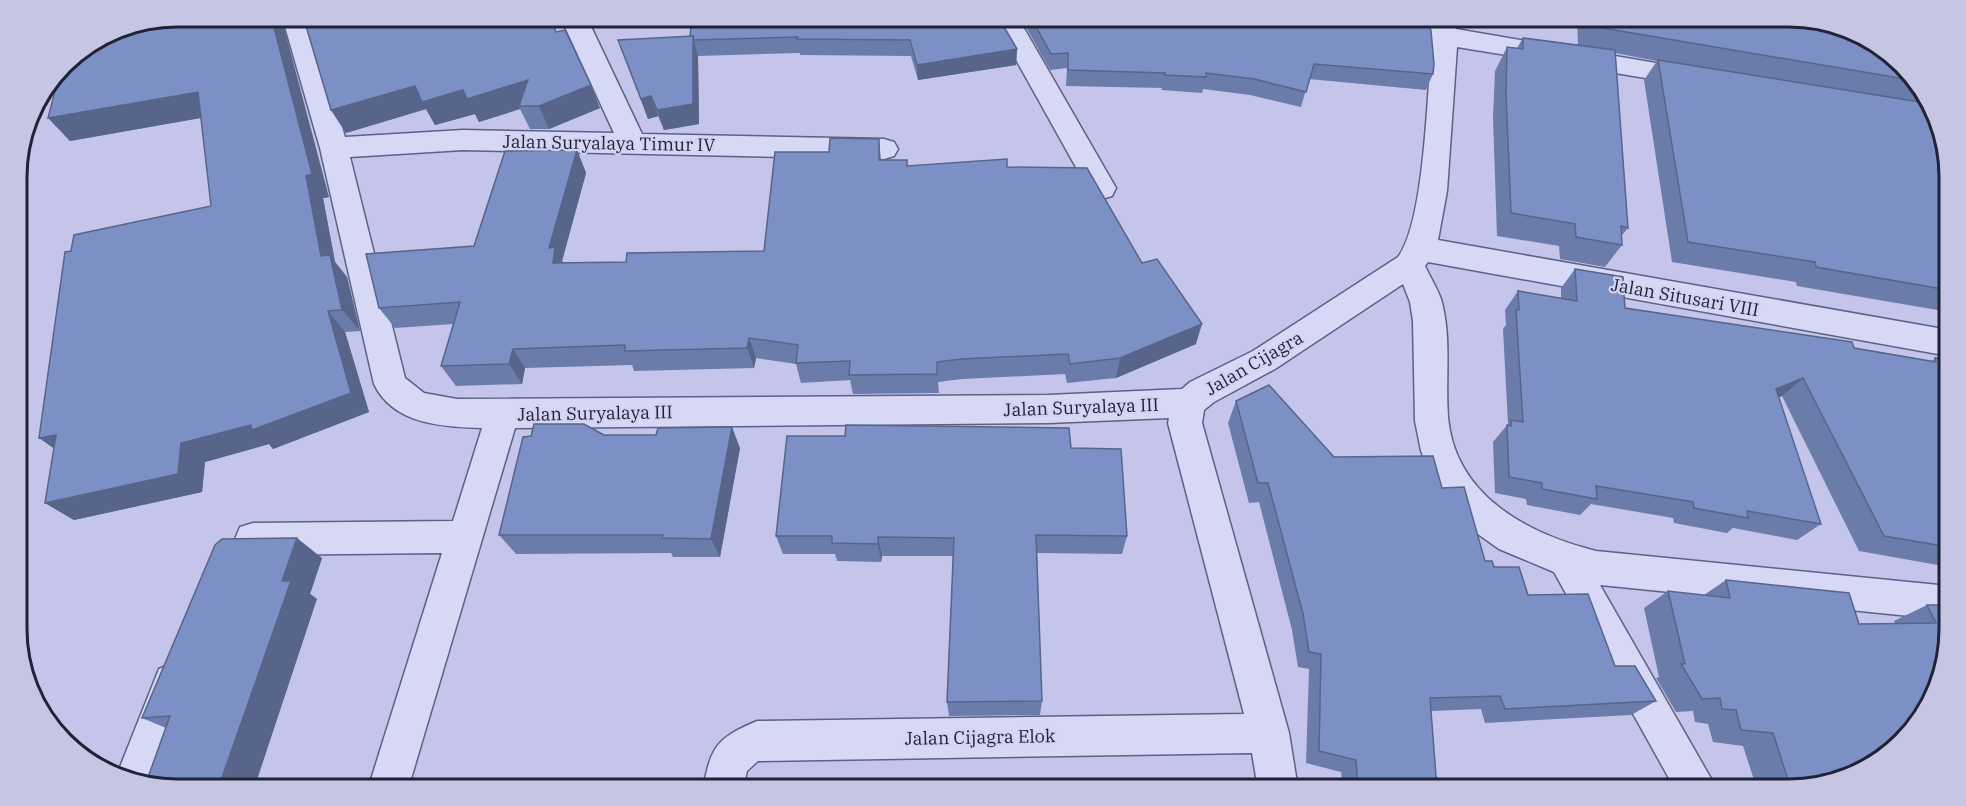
<svg xmlns="http://www.w3.org/2000/svg" width="1966" height="806" font-family="'IBM Plex Serif',serif">
  <style>
    .lines { fill: none; stroke-linecap: round; stroke-linejoin: round }
    .minor-casing { stroke: #5c6284; stroke-width: 3 }
    .path { stroke: #5c6284; stroke-width: 4; stroke-dasharray: 5 3; stroke-linecap: butt }
    .minor { fill: #d7d7f6; fill-rule: evenodd }
    .wall { fill: #6b7caa }
    .shaded-wall { fill: #57658b }
    .building { fill: #7c90c6; stroke: #57658b; stroke-width: 1.5 }
    .labels { text-anchor: middle; dominant-baseline: central; stroke-width: 4.5; stroke-linejoin: round; paint-order: stroke }
    .street-label { font-size: 18px; fill: #1f2335; stroke: #d4d3f3 }
    .rim { fill: none; stroke: #1f2335; stroke-width: 3 }
  </style>
  <rect width="100%" height="100%" fill="#c5c4eb"/>
  <g class="lines">
    <g class="minor-casing">
      <g id="minor">
        <path d="M282,16h26l37,121 118,-7 151,3 -54,-117h26l56,118 242,5 10,3 4,7 -4,7 -10,3 -421,-9 -113,7 55,221 19,15 33,6 591,-4 134,-6 8,-7 63,-31 145,-94c27,-35 30,-172 34,-221l-5,-20h26l3,13 247,42 4,6 -4,6 -9,3 -237,-39 -10,144 -9,49 511,90v26l-521,-94 -3,4c5,11 12,22 16,33 11,38 4,80 7,118 7,79 80,117 148,134l353,35v34l-349,-35 117,204h-42l-121,-217 -55,-23 -24,-17 -20,-20 -17,-23 -17,-38 -6,-30 -2,-100 -3,-19 -7,-18 -128,85 -61,33 -10,8 -2,13 87,310 9,56h-40l-6,-36 -494,8 -11,10 -4,18h-40c8,-43 14,-51 54,-68l487,-7 -76,-291 1,-5 -121,5 -533,5 -107,361h-40l74,-236 -189,2 -13,-4 -5,-12 5,-12 13,-4 200,-2 29,-93c-40,-1 -89,-4 -108,-44l-54,-236z"/>
        <path d="M984,16h30l11,14 91,158 -4,8 -10,3 -10,-3 -87,-156z"/>
        <path d="M173,663l14,6 5,13 -40,102 -36,-7 43,-108z"/>
      </g>
    </g>
    <path class="path" d="M18,560l5,2 -5,11"/>
    <use href="#minor" class="minor"/>
  </g>
  <g class="wall">
    <path d="M692,16l325,33 -1,16 -98,15 -7,-24 -111,-1v-2l-102,3 1,68 -35,6 -6,-14 -10,3 -30,-79 72,-3z"/>
    <path d="M1016,16h411l6,58 -7,16 -117,-11 -8,28 -51,-12 -47,-6 -1,4 -41,-3 1,-2 -96,-2 1,-18 -17,2 -23,-41z"/>
    <path d="M1577,16h212l127,63 32,77 1,156 -152,-26 -1,-4 -124,-20 -28,-182 13,-19 -42,-8 13,175 -6,7v10l-17,22 -45,-8 -1,-13 -62,-10 -4,-118 2,-47 12,-24 10,1 6,-10 55,7z"/>
    <path d="M116,29l213,168 -6,1 12,64 12,15 13,54 -15,1 24,80 -96,37 -4,-5 -64,18 -3,30 -128,28 -29,-17 9,-55 17,-197 140,-45 -10,-88 -131,23 -17,-46z"/>
    <path d="M556,32l44,76 -51,21h-19l-10,-20 -41,13 -4,-8 -40,11 -9,-16 -80,24 -15,-23z"/>
    <path d="M879,139l2,21h26l1,6 99,1 135,96 54,81 -80,34 -49,5 -2,-9 -103,5 -24,3 1,11 -86,1 -3,-14 -49,3 -5,-19 -40,-6 -2,10 -120,3 -2,-6 -107,3 -3,16 -66,2 -15,-20 12,-42 -58,4 -16,-20 95,-62 103,-96 9,23 -24,88 1,1h63l138,-11 65,-99z"/>
    <path d="M1575,269l50,39 307,53 3,-3 14,2v207l-90,-16 -77,-155 -3,1 42,127 -24,16 -64,-12 -6,5 -53,-10 -1,-5 -82,-14 -11,11 -53,-10 -1,-6 -31,-6 -2,-51 15,-18 -5,-95 3,-4 -1,-15 13,-19 43,7v-10z"/>
    <path d="M1236,401l98,56 108,31 43,73 130,105 41,35 -25,14 -146,8 -4,-14 -50,2 5,65 4,13h-97l-2,-17 -35,-9 3,-94 -11,-2 -6,-37 -33,-128 -10,1 -21,-80z"/>
    <path d="M740,448l-20,109h-47l-2,-4 -155,1 -17,-19z"/>
    <path d="M1071,448l56,88 -5,18 -85,-1 5,148 -2,14 -91,1 -2,-14 6,-146h-71l-1,6 -44,-1 -2,-7h-52l-7,-18z"/>
    <path d="M322,558l-12,36 7,5 -151,129 -24,-10z"/>
    <path d="M1726,580l133,44 36,-1 -1,-2 33,-16h22l-150,184h-42l-14,-43 -30,-4 -5,-18 -13,-2 -2,-11 -17,1 -20,-34 3,-1 -15,-69 24,-17 36,4z"/>
  </g>
  <g class="shaded-wall">
    <path d="M271,16h10l48,181 -6,1 12,64 12,15 13,54 -18,-21 -21,-54z"/>
    <path d="M693,36l5,21 1,67 -35,6 -7,-20z"/>
    <path d="M1017,49l-1,16 -98,15 -1,-15z"/>
    <path d="M54,79l6,23 -13,-14z"/>
    <path d="M528,80l-9,26 1,3 -41,13 -4,-8 -40,11 -9,-16 -80,24 -15,-23 84,-24 48,4z"/>
    <path d="M591,85l9,23 -51,21 -10,-23z"/>
    <path d="M198,92l19,23 -147,26 -22,-23z"/>
    <path d="M651,96l7,20 -10,3 -7,-20z"/>
    <path d="M577,150l9,23 -24,88 4,7 -13,-5 -4,-15z"/>
    <path d="M328,311l17,21 24,80 -96,37 -4,-5 -64,18 -3,30 -128,28 -29,-17 136,-60z"/>
    <path d="M1202,324l-6,20 -80,34 4,-20z"/>
    <path d="M749,338l7,20 -2,10 -7,-20z"/>
    <path d="M513,349l12,19 -3,16 -13,-20z"/>
    <path d="M1803,378l-21,18 -27,11 21,-18z"/>
    <path d="M732,427l8,21 -20,109 -9,-18z"/>
    <path d="M56,435l10,22 -27,-19z"/>
    <path d="M878,537l4,19 -1,6 -3,-18z"/>
    <path d="M297,538l25,20 -12,36 7,5 -63,190h-36l64,-208z"/>
  </g>
  <g class="building">
    <path d="M177,16h94l41,158 -6,2 15,80 9,-1 12,55 -14,1 23,82 -99,37 -1,-5 -70,18 -3,31 -133,29 11,-68 -17,3 26,-186 6,-1 3,-16 137,-29 -13,-114 -150,26 8,-31 -7,1 1,-4 21,-27 45,-28z"/>
    <path d="M303,16h247l6,16 9,-2 26,55 -52,21h-20l9,-26 -61,19 -4,-9 -41,12 -7,-16 -84,24z"/>
    <path d="M692,16h304l7,9 14,24 -100,16 -7,-25 -113,-1 1,-2 -104,3 -1,-4 -3,1z"/>
    <path d="M1030,16h397l4,15 3,33 -1,10 -119,-10 -8,28 -52,-13 -48,-6v4l-42,-2 1,-2 -97,-3v-17l-17,1z"/>
    <path d="M1590,16h199l61,13 66,50 1,2 -326,-55z"/>
    <path d="M693,36v68l-36,6 -6,-14 -10,3 -23,-59z"/>
    <path d="M1523,38l92,12 13,178 -7,-2 1,19 -46,-8 -1,-13 -64,-11 -5,-119 1,-47 16,2z"/>
    <path d="M1658,60l268,43 22,53v134l-132,-23 -1,-5 -127,-20z"/>
    <path d="M830,138l49,1v21h28v6l100,-7v8l80,1 55,95 15,-4 45,65 -82,34 -50,6 -2,-10 -106,5 -25,3v12l-88,1 1,-14 -54,2 2,-18 -49,-7 -2,10 -122,3v-6l-112,4 -4,15 -68,2 19,-64 -81,6 -13,-54 108,-8 31,-95 72,-1 -28,98 6,-1 -2,16 73,-1 1,-9 137,-2 11,-99h54z"/>
    <path d="M1575,269l48,8 2,31 227,34 2,6 82,14 -1,-4 14,2v187l-65,-11 -81,-158 -27,11 45,135 -74,-13 1,7 -54,-10 -1,-6 -97,-16 1,13 -55,-10v-6l-33,-6 -2,-52 4,1v-6l12,2 -7,-112h3l-1,-19 59,10z"/>
    <path d="M1269,385l65,72 99,-1 9,32 22,-1 21,74h7l2,6h25l9,28 60,-1 27,72h20l21,35 -151,8 -5,-13 -70,2 6,78 4,13h-82l-2,-29 -37,-9 2,-97 -12,-2 -6,-38 -35,-131h-10l-22,-82z"/>
    <path d="M534,424h50l20,11h52l2,-7 74,-1 -21,112 -49,-1 1,-3h-164l24,-98 8,-1z"/>
    <path d="M846,425l223,3 2,20 50,1 6,87 -91,-1 6,166 -95,1 7,-164 -76,-1v7l-46,-1v-7h-56l11,-100h58z"/>
    <path d="M297,538l-15,43h9l-73,208h-41l-31,-6 24,-67 -28,2 73,-173 7,-6z"/>
    <path d="M1726,580l123,13 10,31 77,-1 -9,-18h22v24l-12,61 -51,66 -87,33h-8l-18,-56 -32,-3 -5,-20 -14,-1 -2,-11 -18,1 -21,-35h4l-17,-73 62,7z"/>
    <path d="M1672,779l5,10h-56z"/>
  </g>
  <g class="labels">
    <g class="street-label">
      <text transform="translate(609 143) rotate(1)">Jalan Suryalaya Timur IV</text>
      <text transform="translate(1685 297) rotate(10)">Jalan Situsari VIII</text>
      <text transform="translate(1254 363) rotate(-30)">Jalan Cijagra</text>
      <text transform="translate(1081 407) rotate(-2)">Jalan Suryalaya III</text>
      <text transform="translate(595 413) rotate(-1)">Jalan Suryalaya III</text>
      <text transform="translate(980 737) rotate(-1)">Jalan Cijagra Elok</text>
    </g>
  </g>
  <path d="M0 0H1966V806H0ZM177 27H1789A150 150 0 0 1 1939 177V629A150 150 0 0 1 1789 779H177A150 150 0 0 1 27 629V177A150 150 0 0 1 177 27Z" fill="#c6c5e4" fill-rule="evenodd"/>
  <path class="rim" d="M177 27H1789A150 150 0 0 1 1939 177V629A150 150 0 0 1 1789 779H177A150 150 0 0 1 27 629V177A150 150 0 0 1 177 27Z"/>
</svg>
